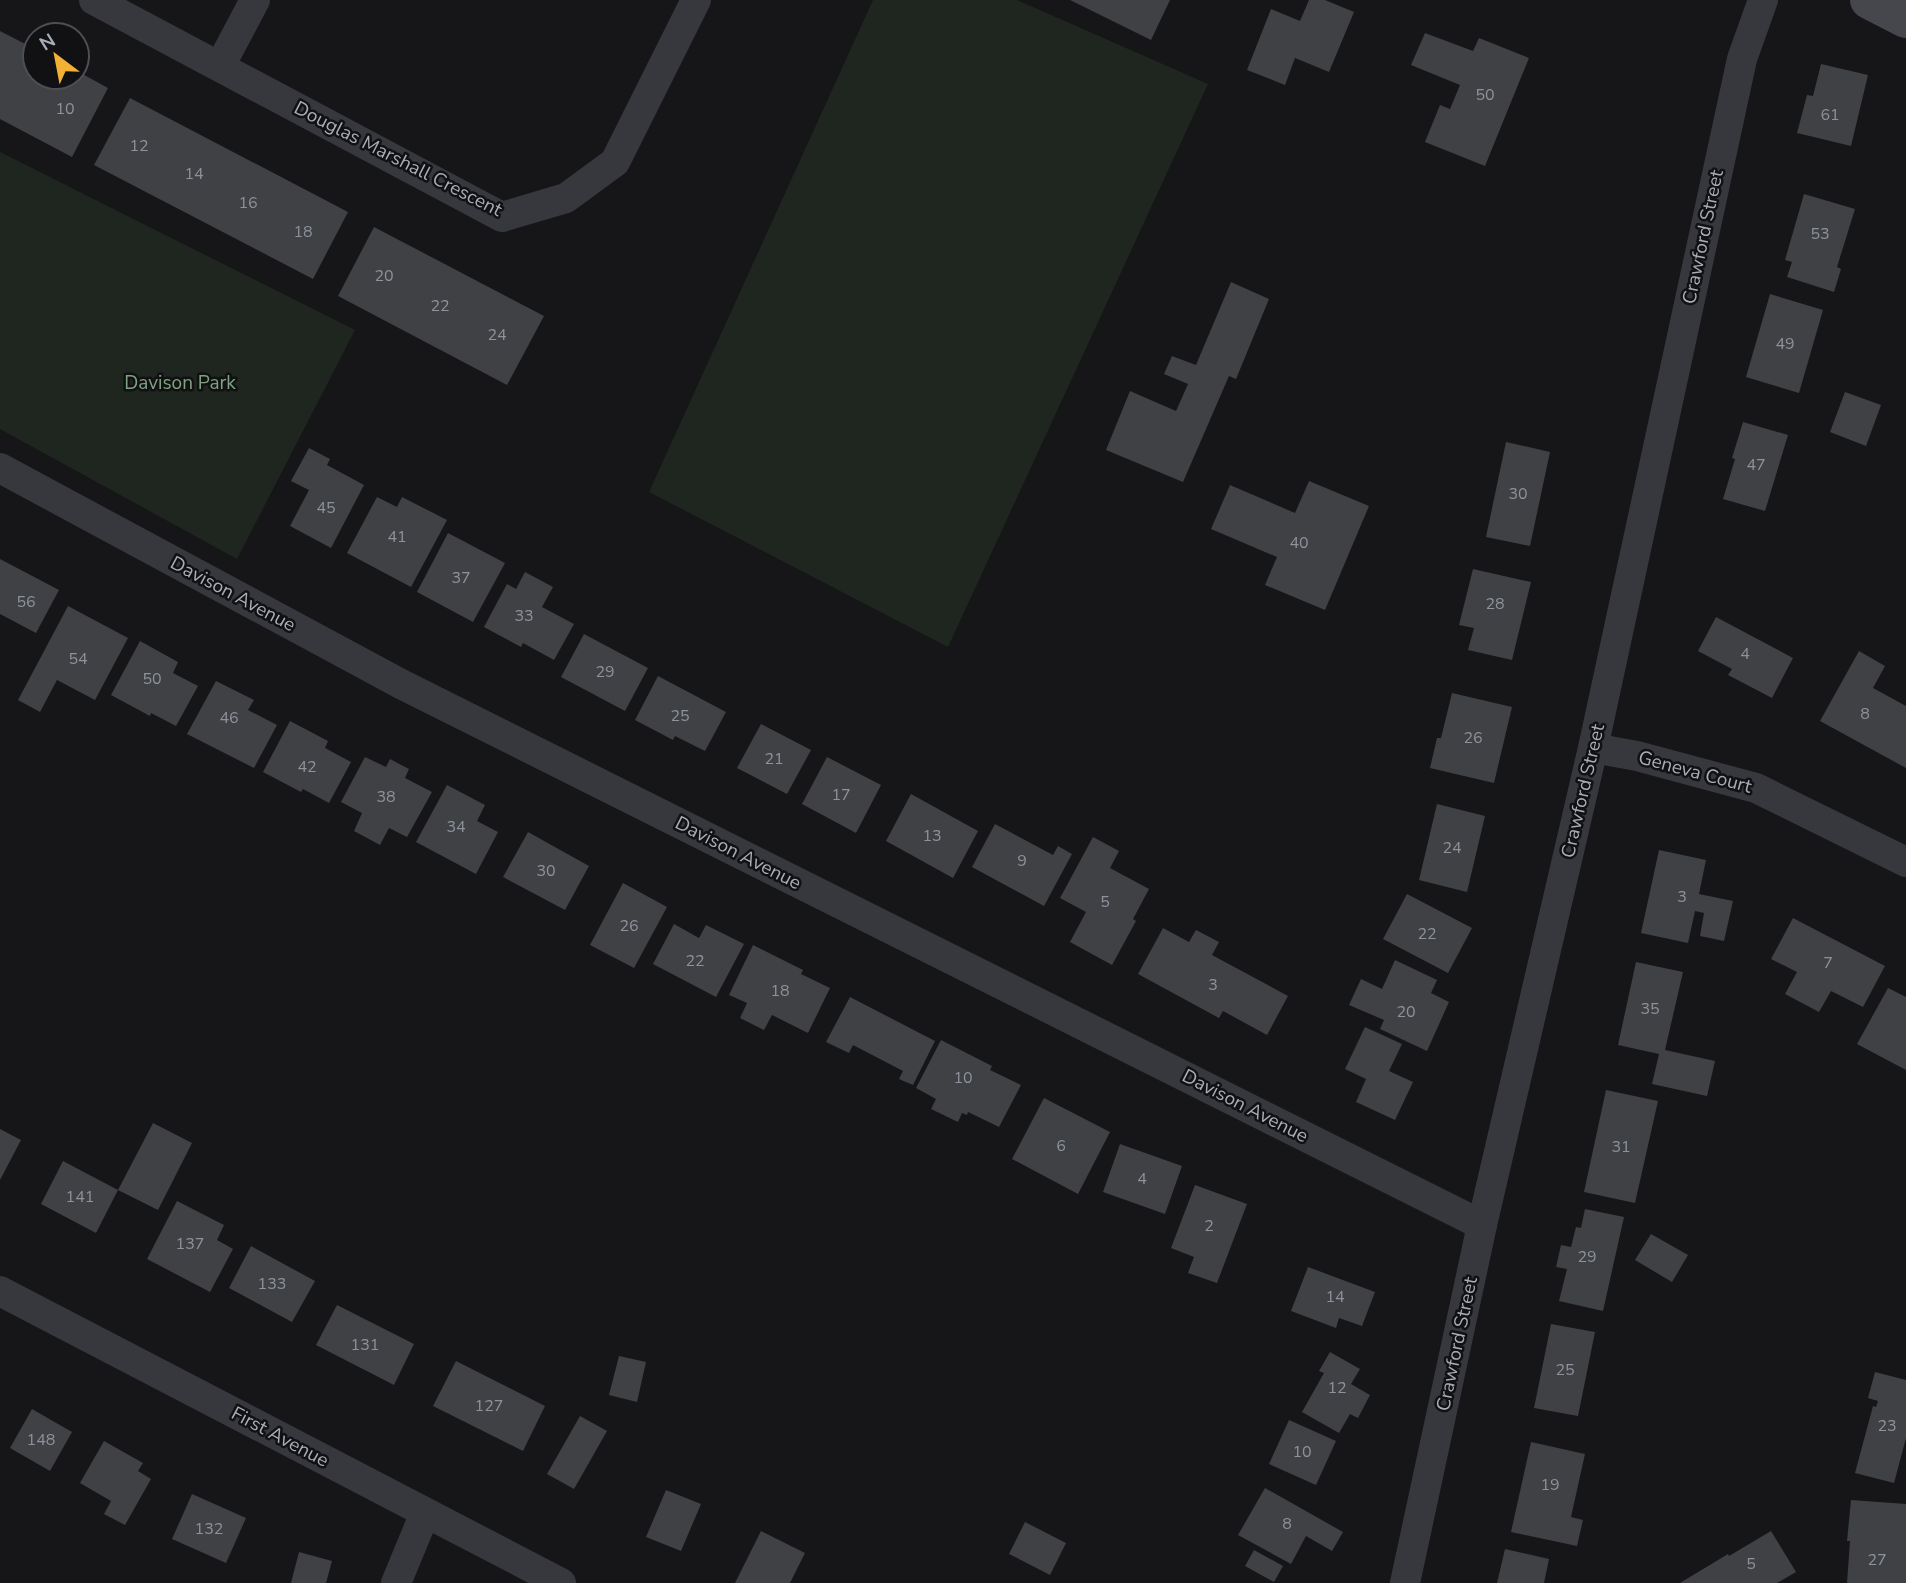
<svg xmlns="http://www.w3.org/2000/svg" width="1906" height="1583" font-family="'Nunito Sans',sans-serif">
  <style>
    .green { fill: #1e261f }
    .building { fill: #404145 }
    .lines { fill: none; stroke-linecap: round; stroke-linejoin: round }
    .street { stroke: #37383d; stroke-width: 30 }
    .secondary { stroke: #45474d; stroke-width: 38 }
    .labels { text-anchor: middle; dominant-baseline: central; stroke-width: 5; stroke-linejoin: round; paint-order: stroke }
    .number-label { font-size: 16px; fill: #8e929b }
    .street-label { font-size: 19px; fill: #a8adb8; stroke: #111113 }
    .park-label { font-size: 19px; fill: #7fa381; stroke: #111113 }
  </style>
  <rect width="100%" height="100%" fill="#161618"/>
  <g class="green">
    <path d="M873,0h144l191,84 -260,563 -299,-155z"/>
    <path d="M0,152l355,178 -118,229 -237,-130z"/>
  </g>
  <g class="building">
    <path d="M1070,0h100l-19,40z"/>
    <path d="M1309,0h16l29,12 -25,60 -34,-14 -10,27 -38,-15 24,-61 29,12z"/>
    <path d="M0,31l35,18v28h42v-6l31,17 -36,69 -72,-38z"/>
    <path d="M1425,33l48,18 6,-13 50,20 -44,108 -60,-24 15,-37 10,4 10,-24 -49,-20z"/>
    <path d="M1821,64l47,11 -17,71 -54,-13 10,-38 6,1z"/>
    <path d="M130,98l218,114 -35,67 -219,-114z"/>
    <path d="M1804,194l51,15 -18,58 4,2 -7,23 -47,-15 5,-15 -7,-2z"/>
    <path d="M374,227l170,89 -37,69 -169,-89z"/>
    <path d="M1231,282l38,17 -33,80 -7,-3 -46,106 -77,-32 24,-59 46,20 12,-27 -24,-10 8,-18 24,9z"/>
    <path d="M1770,294l53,16 -24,83 -53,-16z"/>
    <path d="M1845,392l36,13 -15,41 -36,-14z"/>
    <path d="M1743,422l45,13 -23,76 -42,-12 12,-40 -3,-1z"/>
    <path d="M1506,442l44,10 -20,94 -44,-9z"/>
    <path d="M309,448l21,11 -3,6 37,20 -33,63 -41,-22 19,-36 -18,-9z"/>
    <path d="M1309,481l60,25 -44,104 -60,-25 12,-28 -66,-28 19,-44 65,28z"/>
    <path d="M377,497l20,10 5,-10 45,23 -36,67 -64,-34z"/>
    <path d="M448,533l57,30 -32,59 -56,-30z"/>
    <path d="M0,559l59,31 -23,43 -36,-19z"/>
    <path d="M1473,569l58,13 -19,78 -44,-10 6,-22 -15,-3z"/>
    <path d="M525,572l28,15 -11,20 32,17 -20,36 -31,-17 -2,4 -37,-20 23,-43 9,5z"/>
    <path d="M68,606l60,32 -33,62 -38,-20 -17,32 -22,-12z"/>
    <path d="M1716,617l77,41 -21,40 -44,-23 4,-6 -34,-18z"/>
    <path d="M584,634l64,34 -23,43 -64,-34z"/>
    <path d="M140,641l38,21 -5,11 25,13 -22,40 -25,-13 -1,3 -39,-21z"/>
    <path d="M1859,651l26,15 -12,22 33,18v62l-86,-47z"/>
    <path d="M658,676l68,36 -21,39 -30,-15 -2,4 -38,-20z"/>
    <path d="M216,681l38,19 -6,10 29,15 -23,43 -67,-34z"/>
    <path d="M1452,693l60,14 -18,76 -64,-15 7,-30h4z"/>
    <path d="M290,721l38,20 -3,7 26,14 -22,41 -26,-14 -2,3 -38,-20z"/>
    <path d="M761,724l50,26 -24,44 -50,-26z"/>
    <path d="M365,757l21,10 4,-8 19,10 -4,9 27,14 -25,45 -18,-9 -9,17 -26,-14 8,-18 -21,-11z"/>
    <path d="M827,757l54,28 -25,48 -54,-29z"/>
    <path d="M447,785l38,20 -8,16 21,11 -22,42 -60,-32z"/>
    <path d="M911,794l67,37 -25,47 -67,-37z"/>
    <path d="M1437,804l48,12 -18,76 -48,-12z"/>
    <path d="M995,824l58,31 5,-9 14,8 -28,52 -72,-39z"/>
    <path d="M528,832l61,34 -24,44 -62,-33z"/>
    <path d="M1093,837l26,14 -9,17 39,21 -16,30 3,2 -24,44 -42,-23 16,-30 -26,-14z"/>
    <path d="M1659,850l47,10 -7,34 34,7 -9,40 -24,-5 4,-23 -9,-2 -7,32 -47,-10z"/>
    <path d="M623,883l44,24 -33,61 -44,-23z"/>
    <path d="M1407,894l65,34 -24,45 -65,-34z"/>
    <path d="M1793,918l92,48 -22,41 -32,-16 -12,21 -34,-18 12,-22 -26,-13z"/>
    <path d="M674,924l25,14 7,-13 38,19 -28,53 -63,-33z"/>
    <path d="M1163,928l26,14 7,-12 23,12 -7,13 76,41 -21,39 -44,-24 -4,7 -81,-44z"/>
    <path d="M753,945l50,25 -2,4 29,14 -22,45 -36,-18 -8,15 -24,-12 7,-15 -18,-8z"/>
    <path d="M1395,960l42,20 -6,13 18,9 -22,49 -47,-22 4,-9 -35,-15 12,-26 21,10z"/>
    <path d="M1636,962l47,10 -18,78 50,11 -8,35 -55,-12 7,-30 -41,-9z"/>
    <path d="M1888,988l18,9v73l-49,-26z"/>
    <path d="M850,997l85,44 -22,44 -14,-6 4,-8 -50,-26 -4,8 -23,-11z"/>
    <path d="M1365,1027l37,17 -13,27 24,11 -18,38 -39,-18 10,-23 -21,-10z"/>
    <path d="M941,1040l51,26 -2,4 31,15 -22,42 -31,-15 -1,3 -5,-2 -4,9 -27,-13 5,-10 -20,-11z"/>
    <path d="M1606,1090l52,11 -23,102 -51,-11z"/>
    <path d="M1044,1098l66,34 -32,62 -66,-35z"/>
    <path d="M153,1123l39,20 -34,67 -40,-20z"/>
    <path d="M0,1129l21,11 -21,40z"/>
    <path d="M1120,1144l62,22 -17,48 -62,-22z"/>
    <path d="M63,1161l55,29 -22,43 -55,-29z"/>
    <path d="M1195,1185l52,19 -30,79 -29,-10 6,-16 -23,-9z"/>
    <path d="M177,1201l47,24 -7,15 16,9 -23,43 -63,-33z"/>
    <path d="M1585,1209l39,8 -21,94 -44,-10 8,-32 -11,-2 5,-22 10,2 5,-20 5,1z"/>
    <path d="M1651,1234l37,21 -16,27 -37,-22z"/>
    <path d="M251,1246l64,35 -23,41 -63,-34z"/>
    <path d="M1308,1267l67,25 -13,34 -23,-8 -3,10 -45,-17z"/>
    <path d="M337,1305l77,39 -20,41 -78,-40z"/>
    <path d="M1551,1324l44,8 -17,84 -44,-8z"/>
    <path d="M1330,1352l30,17 -9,15 19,11 -12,23 -8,-4 -11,19 -37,-21 22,-39 -5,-2z"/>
    <path d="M619,1356l27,6 -9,40 -28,-7z"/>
    <path d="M456,1361l89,45 -22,45 -90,-45z"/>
    <path d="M1875,1372l31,8v58l-12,45 -39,-10 18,-67 3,1 2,-6 -10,-3z"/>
    <path d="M32,1409l40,23 -22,39 -40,-23z"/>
    <path d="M580,1416l27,15 -33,58 -27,-15z"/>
    <path d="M1289,1420l47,21 -20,44 -47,-21z"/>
    <path d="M104,1441l39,22 -5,8 13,8 -26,46 -21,-11 7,-13 -31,-18z"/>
    <path d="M1531,1442l54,12 -14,63 12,3 -6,26 -66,-14z"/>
    <path d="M1265,1488l78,44 -11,19 -26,-15 -15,28 -53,-29z"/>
    <path d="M666,1490l35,14 -20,47 -35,-14z"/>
    <path d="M192,1494l54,24 -20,45 -54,-24z"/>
    <path d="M1851,1500l55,4v79h-59l3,-42h-3z"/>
    <path d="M1025,1522l41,21 -16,32 -41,-21z"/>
    <path d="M761,1531l44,22 -15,30h-55z"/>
    <path d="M1771,1531l25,41 -19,11h-97l48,-29 1,2z"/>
    <path d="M1505,1549l44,10 -5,24h-47z"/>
    <path d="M1254,1550l29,16 -9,16 -29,-16z"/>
    <path d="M299,1552l33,9 -6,22h-35z"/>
  </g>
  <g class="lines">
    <g class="street">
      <path d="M94,0l408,217 64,-19 49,-36 81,-162"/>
      <path d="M220,66l35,-66"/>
      <path d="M0,468l401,216 1081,541"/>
      <path d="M1593,748l44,8 119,32 150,74"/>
      <path d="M0,1291l561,292"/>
      <path d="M396,1583l29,-70"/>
      <path d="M1405,1583l77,-358 111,-477 149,-689 21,-59"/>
    </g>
    <path class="secondary" d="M1869,0l37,19"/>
  </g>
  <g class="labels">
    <g class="number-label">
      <text x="1485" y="95">50</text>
      <text x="65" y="109">10</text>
      <text x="1830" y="115">61</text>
      <text x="139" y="146">12</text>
      <text x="194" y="174">14</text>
      <text x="248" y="203">16</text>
      <text x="303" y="232">18</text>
      <text x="1820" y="234">53</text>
      <text x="384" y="276">20</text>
      <text x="440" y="306">22</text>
      <text x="497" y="335">24</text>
      <text x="1785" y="344">49</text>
      <text x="1756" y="465">47</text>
      <text x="1518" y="494">30</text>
      <text x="326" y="508">45</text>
      <text x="397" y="537">41</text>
      <text x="1299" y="543">40</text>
      <text x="461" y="578">37</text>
      <text x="26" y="602">56</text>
      <text x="1495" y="604">28</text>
      <text x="524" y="616">33</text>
      <text x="1745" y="654">4</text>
      <text x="78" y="659">54</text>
      <text x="605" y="672">29</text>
      <text x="152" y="679">50</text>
      <text x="1865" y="714">8</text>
      <text x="680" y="716">25</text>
      <text x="229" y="718">46</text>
      <text x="1473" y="738">26</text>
      <text x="774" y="759">21</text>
      <text x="307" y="767">42</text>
      <text x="841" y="795">17</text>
      <text x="386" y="797">38</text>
      <text x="456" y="827">34</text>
      <text x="932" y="836">13</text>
      <text x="1452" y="848">24</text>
      <text x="1022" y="861">9</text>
      <text x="546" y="871">30</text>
      <text x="1682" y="897">3</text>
      <text x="1105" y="902">5</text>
      <text x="629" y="926">26</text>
      <text x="1427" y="934">22</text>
      <text x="695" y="961">22</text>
      <text x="1828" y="963">7</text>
      <text x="1213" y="985">3</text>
      <text x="780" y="991">18</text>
      <text x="1650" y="1009">35</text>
      <text x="1406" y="1012">20</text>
      <text x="963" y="1078">10</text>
      <text x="1061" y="1146">6</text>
      <text x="1621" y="1147">31</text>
      <text x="1142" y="1179">4</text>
      <text x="80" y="1197">141</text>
      <text x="1209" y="1226">2</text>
      <text x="190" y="1244">137</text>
      <text x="1587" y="1257">29</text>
      <text x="272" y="1284">133</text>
      <text x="1335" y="1297">14</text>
      <text x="365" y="1345">131</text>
      <text x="1565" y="1370">25</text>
      <text x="1337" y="1388">12</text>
      <text x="489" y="1406">127</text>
      <text x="1887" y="1426">23</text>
      <text x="41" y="1440">148</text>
      <text x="1302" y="1452">10</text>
      <text x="1550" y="1485">19</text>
      <text x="1287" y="1524">8</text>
      <text x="209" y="1529">132</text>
      <text x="1877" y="1560">27</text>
      <text x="1751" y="1564">5</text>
    </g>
    <g class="street-label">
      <text transform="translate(398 159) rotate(27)">Douglas Marshall Crescent</text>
      <text transform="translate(1703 237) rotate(-78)">Crawford Street</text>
      <text transform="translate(233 594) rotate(28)">Davison Avenue</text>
      <text transform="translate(1695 772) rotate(15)">Geneva Court</text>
      <text transform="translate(1583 791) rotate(-77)">Crawford Street</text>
      <text transform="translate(738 853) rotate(27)">Davison Avenue</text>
      <text transform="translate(1245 1106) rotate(27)">Davison Avenue</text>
      <text transform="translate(1457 1344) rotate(-78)">Crawford Street</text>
      <text transform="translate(280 1437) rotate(28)">First Avenue</text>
    </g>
    <g class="park-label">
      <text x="180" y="383">Davison Park</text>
    </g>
  </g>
  <g transform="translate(56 56) rotate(328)"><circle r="33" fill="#111113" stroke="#4d4f55" stroke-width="2"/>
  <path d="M0-5L12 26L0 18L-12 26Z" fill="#f2b134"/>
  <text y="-10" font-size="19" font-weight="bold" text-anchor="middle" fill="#a8adb8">N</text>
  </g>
</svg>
